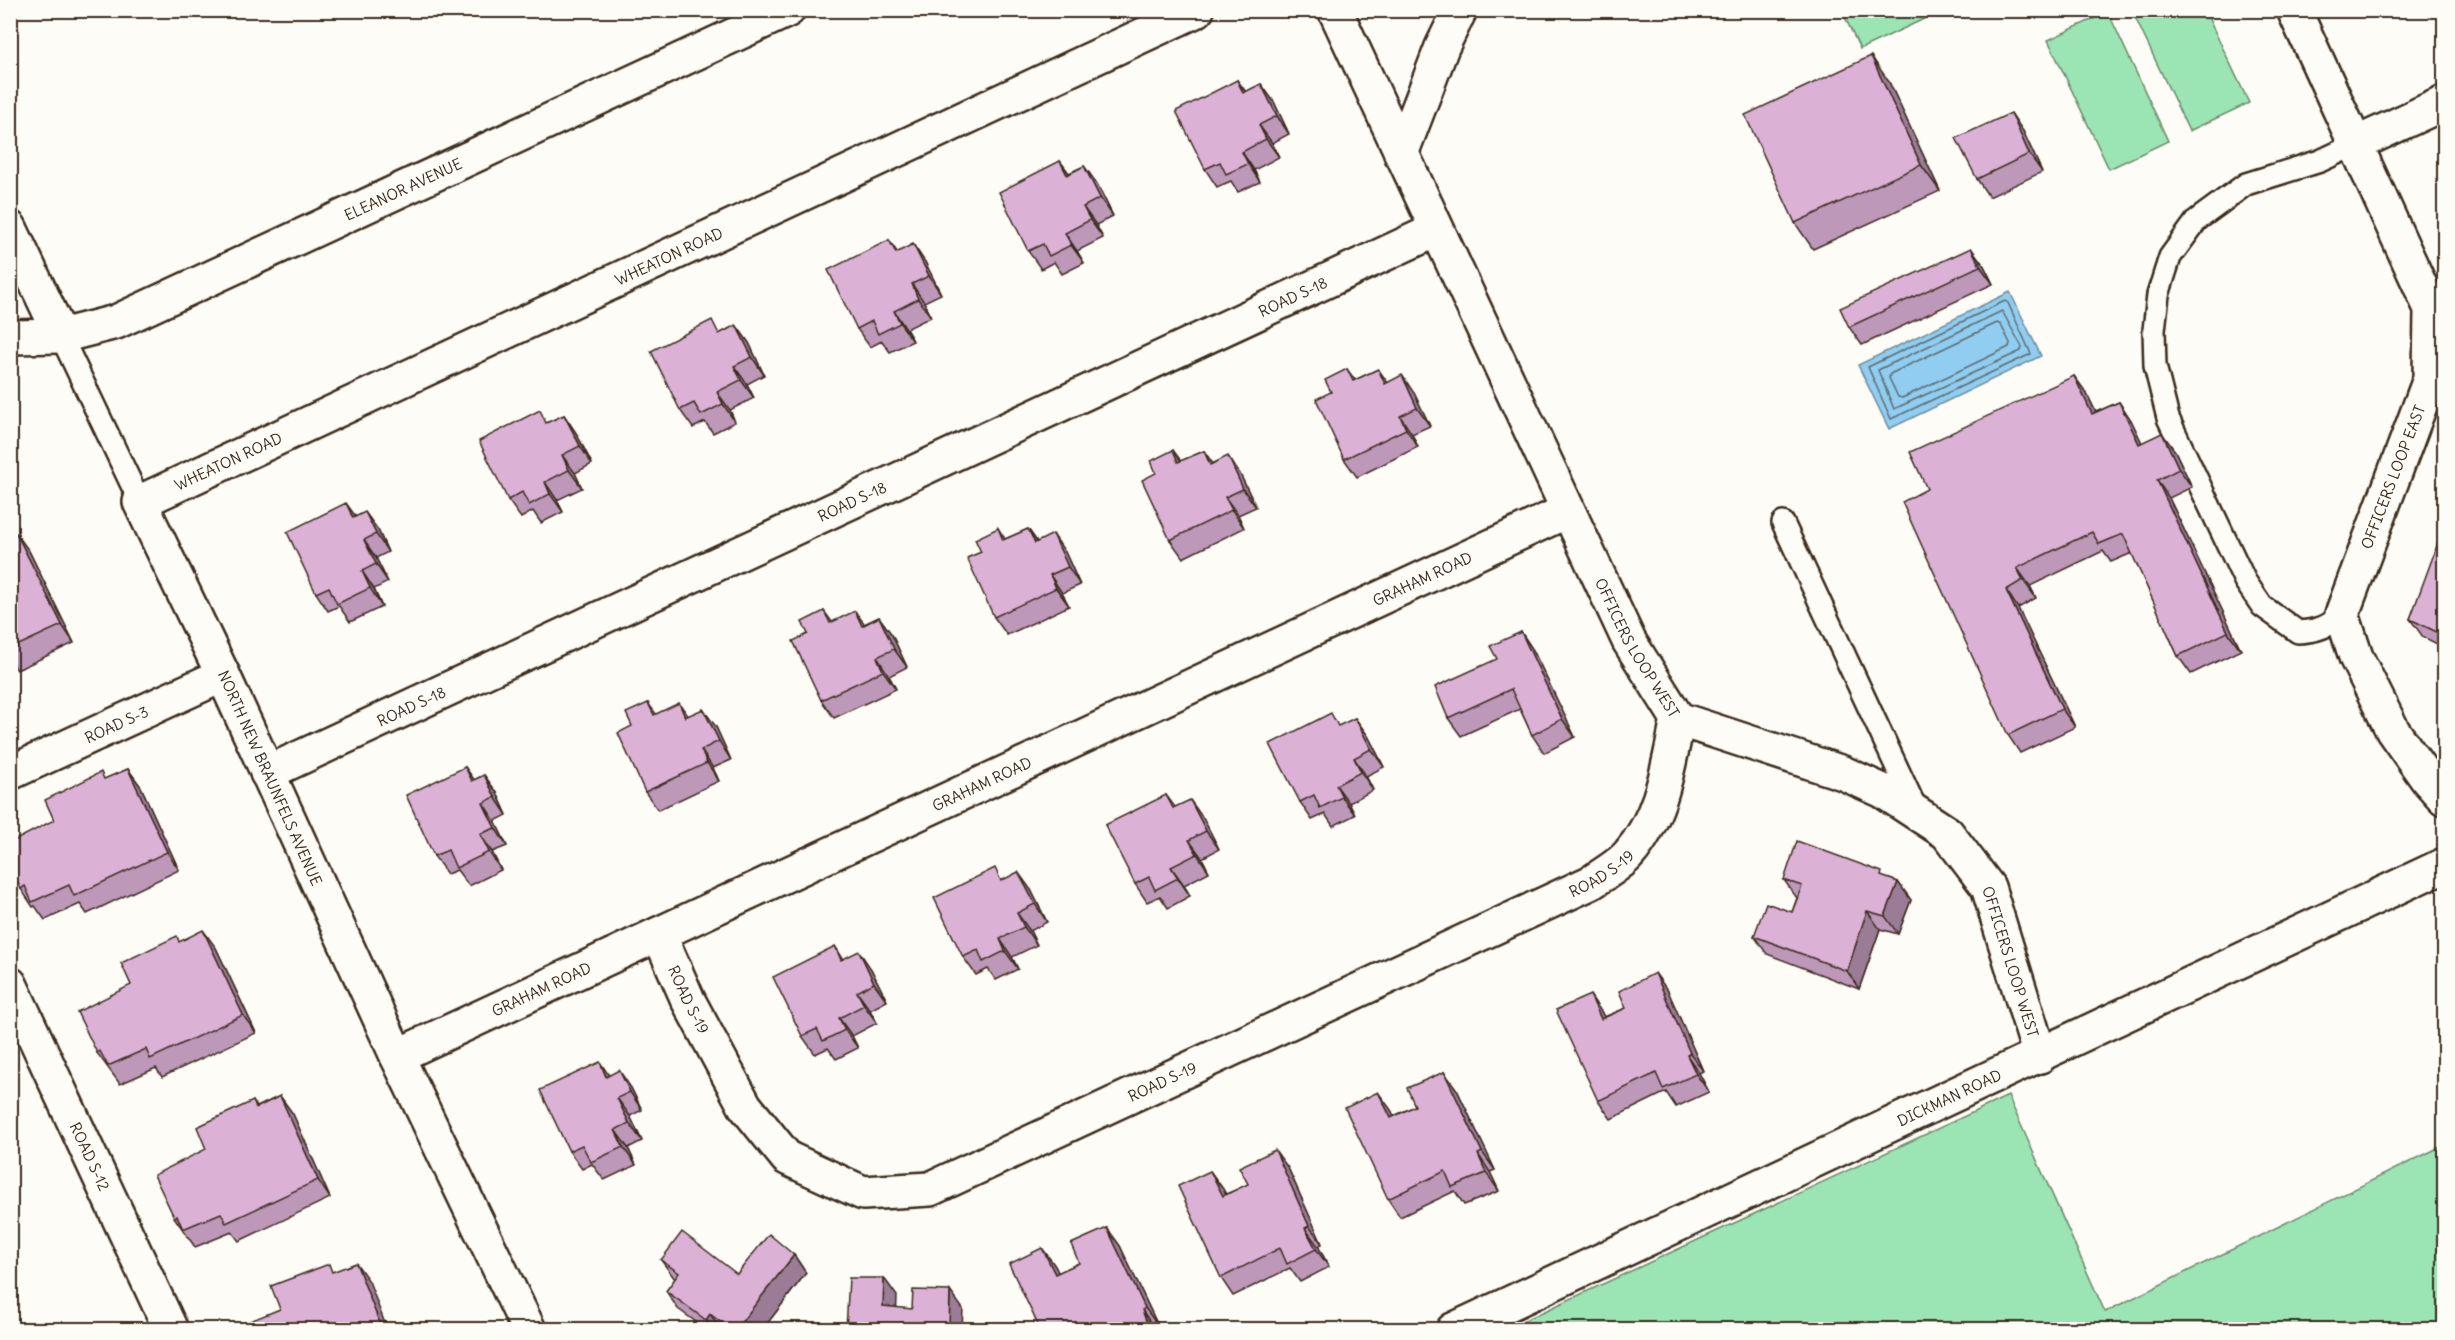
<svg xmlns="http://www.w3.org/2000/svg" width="2455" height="1340" font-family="Delius,sans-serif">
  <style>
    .green { fill: #9be4b3; stroke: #6b8768; stroke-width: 1.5 }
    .water { fill: #90cdf0; stroke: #6e8c9c; stroke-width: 1.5 }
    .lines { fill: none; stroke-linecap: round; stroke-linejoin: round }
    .shore { stroke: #5d6b72; stroke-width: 1.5 }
    .lane-casing { stroke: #3b2a1e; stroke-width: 26 }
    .street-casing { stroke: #3b2a1e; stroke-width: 38 }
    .secondary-casing { stroke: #3b2a1e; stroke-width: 38 }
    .lane { stroke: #fdfcf7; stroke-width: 21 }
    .street { stroke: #fdfcf7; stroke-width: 33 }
    .secondary { stroke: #fdfcf7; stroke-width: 33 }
    .wall { fill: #bd98b8; stroke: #3b2a1e; stroke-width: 1.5 }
    .shaded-wall { fill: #9a7c96; stroke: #3b2a1e; stroke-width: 1.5 }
    .building { fill: #dcb1d6; stroke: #3b2a1e; stroke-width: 1.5 }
    .labels { text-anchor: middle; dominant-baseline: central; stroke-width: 6; stroke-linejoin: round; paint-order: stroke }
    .street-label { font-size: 15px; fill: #3b2a1e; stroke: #fdfcf7 }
  </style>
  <rect width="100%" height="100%" fill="#fdfcf7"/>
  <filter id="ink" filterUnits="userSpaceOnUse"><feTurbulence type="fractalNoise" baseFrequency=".0167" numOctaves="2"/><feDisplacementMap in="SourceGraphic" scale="12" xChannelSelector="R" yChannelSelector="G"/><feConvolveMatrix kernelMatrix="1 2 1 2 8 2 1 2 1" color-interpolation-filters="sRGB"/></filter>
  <g filter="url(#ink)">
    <g class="green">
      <path d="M1842,11h99l-81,38z"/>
      <path d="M2132,11h73l44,92 -60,28z"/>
      <path d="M2108,12l60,129 -59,28 -61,-129z"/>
      <path d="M2008,1096l97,216 339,-167v184h-938z"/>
    </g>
    <path class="water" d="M2010,292l31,64 -152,73 -31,-64z"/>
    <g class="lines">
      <g class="shore">
        <path d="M2005,301l3,2 23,51 -140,65 -23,-52z"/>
        <path d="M2002,311l20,36 -1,4 -127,58 -16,-39z"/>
        <path d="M1997,323l4,2 9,18 -1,4 -107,51 -4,-1 -9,-19 1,-4z"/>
      </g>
      <g class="lane-casing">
        <g id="lane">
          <path d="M61,336l79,166"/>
          <path d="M1783,523l135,290"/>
          <path d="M2342,614c-13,13 -26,17 -44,18l-36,-26 -17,-25 -77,-163 -13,-52 -1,-36 4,-35 12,-38 27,-37 49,-36 74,-23 36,-17"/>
        </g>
      </g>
      <g class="street-casing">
        <g id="street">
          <path id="s1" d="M1335,10l294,631 49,78 165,54 40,18 64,42 41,54 52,169"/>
          <path d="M2294,10l137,299 -1,70 -88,235 14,43 37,74 34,48 17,19"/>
          <path d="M2356,144l88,-41"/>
          <path d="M1401,154l41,-107 18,-37"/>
          <path d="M10,228l51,108"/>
          <path id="s2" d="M10,337l51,-1 55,-14 672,-312"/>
          <path id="s3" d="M10,773l213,-98"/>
          <path id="s4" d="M267,773l1169,-543"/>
          <path id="s5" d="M659,934l29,66 57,106 42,52 76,35 67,-4 662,-307c11,-8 28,-17 37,-28 33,-38 39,-87 49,-135"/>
          <path id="s6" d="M10,984l161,346"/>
          <path id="s7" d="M397,1056l1170,-545"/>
          <path id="s8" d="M529,1330l-132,-274 -174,-381 -83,-173 1057,-492"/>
        </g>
      </g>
      <g class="secondary-casing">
        <g id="secondary">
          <path id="s9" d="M1453,1330l991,-465"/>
        </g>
      </g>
      <use href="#lane" class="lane"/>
      <use href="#street" class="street"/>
      <use href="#secondary" class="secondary"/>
    </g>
    <g class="wall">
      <path d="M1237,80l9,12 15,-8 13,18 15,32 -17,9 7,14 -25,13 6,12 -22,10 -7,-11 -14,6 -12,-18z"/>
      <path d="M1889,82l51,109 -127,58 -18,-26z"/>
      <path d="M2023,131l19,41 -53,25 -12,-18z"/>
      <path d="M1060,161l9,12 15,-7 13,18 16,32 -17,9 7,13 -26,13 7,12 -22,11 -8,-12 -13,7 -13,-18z"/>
      <path d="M889,240l8,12 28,10 16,32 -17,8 7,15 -25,12 7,12 -23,11 -8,-11 -12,6 -13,-18z"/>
      <path d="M1971,248l13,18 9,18 -131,61 -13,-18z"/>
      <path d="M736,325l13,18 15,32 -17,9 7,14 -24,12 5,12 -22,11 -8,-11 -12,6 -13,-18 41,-77z"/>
      <path d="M1347,369l8,11 23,-11 9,14 27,10 16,33 -18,8 6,13 -61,30 -13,-18 -13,-67z"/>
      <path d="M2074,376l13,18 9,18 23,-10 12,18 11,23 33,8 17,36 -23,11 72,152 -50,24 -13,-18 -46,-103 -21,9 -8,-11 -73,35 6,12 -18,10 57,119 -55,26 -12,-18 -81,-246z"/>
      <path d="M564,415l12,18 16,31 -17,9 7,15 -25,12 6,12 -22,11 -8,-12 -12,7 -13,-18 40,-78z"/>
      <path d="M1173,450l8,11 23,-10 9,13 27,10 16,33 -18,8 6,13 -61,30 -13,-18 -14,-67z"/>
      <path d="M355,517l23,13 10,22 -12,6 12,24 -14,7 8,18 -32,15 -11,-16 -11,5 -12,-18z"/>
      <path d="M998,528l7,11 23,-10 9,13 28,10 15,33 -18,8 7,13 -62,29 -13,-18z"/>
      <path d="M2445,532v116l-22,-11 -13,-18z"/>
      <path d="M10,536l19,15 45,92 -57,27 -7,-10z"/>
      <path d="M824,611l8,11 32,2 15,-7 13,18 15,32 -18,9 7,13 -62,29 -13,-18 -13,-66z"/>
      <path d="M1521,632l12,18 42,87 -31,16 -12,-18 -12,-26 -59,27 -13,-18 49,-59z"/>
      <path d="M648,703l8,11 32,2 28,11 15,33 -18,8 6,13 -61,29 -13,-18 -13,-66z"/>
      <path d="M1355,718l13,18 16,31 -18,9 7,14 -24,13 6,12 -22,11 -8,-12 -13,6 -12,-18 40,-76z"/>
      <path d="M465,767l9,13 10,-5 13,18 10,22 -12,6 12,25 -15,6 9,18 -32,16 -12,-16 -10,4 -13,-18z"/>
      <path d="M128,769l13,18 38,83 -92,44 -7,-10 -35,16 -10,-14 -2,1 -12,-18 33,-69 51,-41z"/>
      <path d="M1166,795l9,12 28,11 16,31 -17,9 7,14 -25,13 6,11 -22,12 -8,-12 -13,6 -12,-18z"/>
      <path d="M1886,878l12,4 13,18 -13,34 -18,-5 -21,60 -92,-35 -13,-18 38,-24 5,-14 -13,-18z"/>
      <path d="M1003,880l28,10 16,32 -17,9 7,14 -25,12 6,12 -22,11 -8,-11 -12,6 -13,-18z"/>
      <path d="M181,942l35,6 40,85 -94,44 -6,-9 -36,16 -23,-31 34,-68z"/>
      <path d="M843,959l28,10 16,32 -17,9 7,13 -25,13 6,12 -22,11 -8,-11 -13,6 -13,-18z"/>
      <path d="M1668,991l35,80 -4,2 10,19 -33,15 -10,-15 -55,27 -13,-18 4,-88 2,4z"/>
      <path d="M1444,1072l13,18 38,80 -5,2 9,19 -35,14 -9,-14 -55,26 -12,-18 3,-89 3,6 21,-10z"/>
      <path d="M609,1075l22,13 11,22 -12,6 12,25 -14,7 8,17 -32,15 -12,-16 -10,5 -13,-18z"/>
      <path d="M280,1096l13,18 37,84 -91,43 -7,-9 -37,15 -21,-30 79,-116 4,6z"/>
      <path d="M1288,1168l34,76 -4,2 11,21 -29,15 -10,-14 -57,28 -12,-18 -11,-107 16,23z"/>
      <path d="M1107,1228l13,18 38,80 -4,2 1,1h-115l2,-81 13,18 3,7 21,-10z"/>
      <path d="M794,1255l12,18 -43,56h-57l-28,-20 -12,-18 9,-12 -14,-19 76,14z"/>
    </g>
    <g class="shaded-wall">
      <path d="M1871,56l18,26 51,109 -19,-26z"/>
      <path d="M1237,80l13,18 -7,-5z"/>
      <path d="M1261,84l13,18 15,32 -12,-18z"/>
      <path d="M2011,113l12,18 19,41 -13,-18z"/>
      <path d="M1259,125l13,18 7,14 -13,-18z"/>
      <path d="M1242,152l12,18 6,12 -12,-18z"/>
      <path d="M1060,161l13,18 -6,-4z"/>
      <path d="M1084,166l13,18 16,32 -13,-18z"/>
      <path d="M1083,207l13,18 7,13 -13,-18z"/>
      <path d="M1065,233l12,18 7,12 -13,-18z"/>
      <path d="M913,244l12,18 16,32 -12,-18z"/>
      <path d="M1971,248l13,18 9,18 -13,-18z"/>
      <path d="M912,284l12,18 7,15 -13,-18z"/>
      <path d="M894,311l12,18 7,12 -13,-18z"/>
      <path d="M736,325l13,18 15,32 -12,-18z"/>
      <path d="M734,366l13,18 7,14 -13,-18z"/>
      <path d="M1378,369l13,18 -6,-3z"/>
      <path d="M1402,375l12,18 16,33 -13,-18z"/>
      <path d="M2074,376l13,18 18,38 -13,-18z"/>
      <path d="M717,392l13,18 5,12 -12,-18z"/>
      <path d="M2119,402l12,18 20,42 -12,-18z"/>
      <path d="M564,415l12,18 16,31 -12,-18z"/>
      <path d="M1400,416l12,18 6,13 -12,-18z"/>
      <path d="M2162,433l13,18 17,36 -13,-18z"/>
      <path d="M1204,451l12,18 -6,-4z"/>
      <path d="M562,455l13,18 7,15 -13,-18z"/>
      <path d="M1228,456l12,18 16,33 -13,-18z"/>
      <path d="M2157,480l12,18 72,152 -13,-18z"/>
      <path d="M545,482l12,18 6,12 -13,-18z"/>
      <path d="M1225,497l13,18 6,13 -12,-18z"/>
      <path d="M346,503l13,18 -6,-3z"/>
      <path d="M365,512l13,18 10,22 -12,-18z"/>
      <path d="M1028,529l13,18 -6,-4z"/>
      <path d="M16,533l13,18 45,92 -12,-18z"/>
      <path d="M1053,534l12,18 15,33 -12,-18z"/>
      <path d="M364,540l12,18 12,24 -12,-18z"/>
      <path d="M2017,568l13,18 6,12 -13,-18z"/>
      <path d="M362,571l12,18 8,18 -12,-19z"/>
      <path d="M1050,575l12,18 7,13 -13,-18z"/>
      <path d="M2006,590l12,18 57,119 -13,-18z"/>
      <path d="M855,611l13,18 -6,-3z"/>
      <path d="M879,617l13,18 15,32 -13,-18z"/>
      <path d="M1521,632l12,18 42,87 -13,-18z"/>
      <path d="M877,657l12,19 7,13 -13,-18z"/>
      <path d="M679,703l13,18 -7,-4z"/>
      <path d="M703,709l13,18 15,33 -12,-19z"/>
      <path d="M1355,718l13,18 16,31 -13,-18z"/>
      <path d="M701,750l12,18 6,13 -12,-18z"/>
      <path d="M1354,758l12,18 7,14 -12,-18z"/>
      <path d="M465,767l13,18 -6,-4z"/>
      <path d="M128,769l13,18 38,83 -12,-18z"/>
      <path d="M484,775l13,18 10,22 -12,-18z"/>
      <path d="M1336,785l13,18 6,12 -13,-18z"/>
      <path d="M1190,800l13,18 16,31 -13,-18z"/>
      <path d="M483,803l12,18 12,25 -12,-18z"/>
      <path d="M480,834l12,18 9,18 -12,-18z"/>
      <path d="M1189,840l13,18 7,14 -12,-18z"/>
      <path d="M1171,867l13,18 6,11 -12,-18z"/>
      <path d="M1018,872l13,18 16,32 -12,-18z"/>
      <path d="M1898,882l13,18 -13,34 -13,-18z"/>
      <path d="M1867,911l13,18 -21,60 -12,-18z"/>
      <path d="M1017,913l13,18 7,14 -13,-18z"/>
      <path d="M203,930l13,18 40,85 -13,-18z"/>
      <path d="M1000,939l12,18 6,12 -13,-18z"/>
      <path d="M835,946l12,19 -6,-5z"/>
      <path d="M859,951l12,18 16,32 -13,-18z"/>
      <path d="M1655,973l13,18 35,80 -13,-18z"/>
      <path d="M857,992l13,18 7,13 -13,-18z"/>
      <path d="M1590,995l12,18 12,24 -13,-18z"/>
      <path d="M839,1018l13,18 6,12 -13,-18z"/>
      <path d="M1687,1055l12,18 10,19 -13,-18z"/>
      <path d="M600,1062l12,18 -6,-3z"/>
      <path d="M619,1070l12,18 11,22 -12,-18z"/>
      <path d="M1444,1072l13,18 38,80 -13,-18z"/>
      <path d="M1378,1092l13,18 12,26 -12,-18z"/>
      <path d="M280,1096l13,18 37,84 -12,-18z"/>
      <path d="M617,1098l13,18 12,25 -13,-18z"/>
      <path d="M615,1130l13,18 8,17 -13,-18z"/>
      <path d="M1275,1150l13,18 34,76 -13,-18z"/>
      <path d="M1478,1154l12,18 9,19 -13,-18z"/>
      <path d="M1210,1171l13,18 12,25 -12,-18z"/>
      <path d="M1107,1228l13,18 38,80 -13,-18z"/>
      <path d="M1305,1228l13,18 11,21 -13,-18z"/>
      <path d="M1042,1248l13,18 13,26 -13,-18z"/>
      <path d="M794,1255l12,18 -43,56h-27z"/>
      <path d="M356,1263l13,18 18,48h-5z"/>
      <path d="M884,1278l13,18 -1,28 -13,-18z"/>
      <path d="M950,1291l13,18 -1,20h-13z"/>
      <path d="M1142,1310l12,18 1,1h-4l-3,-3z"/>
      <path d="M710,1314l11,15h-9l-6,-9z"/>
    </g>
    <g class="building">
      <path d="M1871,56l50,109 -126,58 -50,-108z"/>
      <path d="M1237,80l6,13 18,-9 16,32 -18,9 7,14 -24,13 6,12 -22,10 -6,-12 -15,7 -29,-58z"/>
      <path d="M2011,113l18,41 -52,25 -21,-41z"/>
      <path d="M1060,161l7,14 17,-9 16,32 -17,9 7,13 -25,13 6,12 -22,11 -6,-12 -15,7 -29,-59z"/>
      <path d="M889,240l7,13 17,-9 16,32 -17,8 6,15 -24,12 6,12 -22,11 -6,-13 -15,8 -29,-59z"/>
      <path d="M1971,248l9,18 -131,61 -9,-19z"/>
      <path d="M712,320l7,14 17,-9 16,32 -18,9 7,14 -24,12 6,12 -22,11 -7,-12 -14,7 -29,-59z"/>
      <path d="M1347,369l6,12 25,-12 7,15 17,-9 15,33 -17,8 6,13 -62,30 -28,-60 15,-7 -6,-12z"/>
      <path d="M2074,376l18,38 27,-12 20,42 23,-11 17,36 -22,11 71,152 -50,24 -55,-122 -24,10 -7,-12 -75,36 6,12 -17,10 56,119 -54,26 -106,-233 25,-13 -17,-37z"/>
      <path d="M540,410l6,13 18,-8 16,31 -18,9 7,15 -24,12 5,12 -21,11 -7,-13 -14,8 -29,-59z"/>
      <path d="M1173,450l5,12 26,-11 6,14 18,-9 15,33 -18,8 7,13 -62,30 -28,-60 14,-7 -5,-12z"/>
      <path d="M346,503l7,15 12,-6 11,22 -12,6 12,24 -14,7 8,17 -33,16 -8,-17 -13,6 -29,-61z"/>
      <path d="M998,528l5,12 25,-11 7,14 18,-9 15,33 -18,8 6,13 -62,29 -27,-59 14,-6 -6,-13z"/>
      <path d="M2442,532h3v104l-35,-17z"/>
      <path d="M16,533l46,92 -52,24v-113z"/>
      <path d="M824,611l6,12 25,-12 7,15 17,-9 15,32 -17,8 6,14 -62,29 -28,-59 15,-7 -6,-12z"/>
      <path d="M1521,632l41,87 -30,16 -21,-46 -63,29 -13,-31 62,-28 -7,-13z"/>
      <path d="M648,703l6,12 25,-12 6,14 18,-8 16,32 -18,9 6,13 -62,29 -27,-59 14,-7 -6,-13z"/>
      <path d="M1331,713l7,13 17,-8 16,31 -17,9 7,14 -25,13 6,12 -22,11 -6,-13 -14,7 -30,-58z"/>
      <path d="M465,767l7,14 12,-6 11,22 -12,6 12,25 -15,6 9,18 -33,16 -8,-18 -14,6 -28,-61z"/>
      <path d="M128,769l39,83 -93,44 -5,-11 -37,17 -7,-16 -4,3 -11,-23v-23l44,-23 -9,-20 56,-28 3,7z"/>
      <path d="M1166,795l7,13 17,-8 16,31 -17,9 8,14 -26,13 7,11 -23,12 -6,-13 -14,7 -30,-59z"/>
      <path d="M1797,841l85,31 -1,4 17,6 -13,34 -18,-5 -20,60 -93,-35 12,-33 26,9 10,-26 -18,-6z"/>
      <path d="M995,868l6,13 17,-9 17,32 -18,9 7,14 -24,12 5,12 -22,11 -5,-12 -15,7 -29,-59z"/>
      <path d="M203,930l40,85 -93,44 -4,-10 -38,17 -8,-15 -3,2 -20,-41 54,-27 -10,-22 56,-27 2,6z"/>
      <path d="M835,946l6,14 18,-9 15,32 -17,9 7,13 -25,13 6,12 -22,11 -6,-12 -15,7 -29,-59z"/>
      <path d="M1655,973l35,80 -3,2 9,19 -33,15 -7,-16 -58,28 -42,-91 34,-15 11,24 25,-11 -7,-17z"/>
      <path d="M600,1062l6,15 13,-7 11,22 -13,6 12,25 -14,7 8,17 -32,15 -9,-17 -13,6 -29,-61z"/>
      <path d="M1444,1072l38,80 -4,2 8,19 -34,14 -7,-16 -57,28 -43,-91 33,-16 13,26 24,-12 -8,-18z"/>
      <path d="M280,1096l38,84 -92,43 -5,-10 -38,16 -6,-13 -3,1 -20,-42 52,-26 -9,-22 56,-26 3,7z"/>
      <path d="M1275,1150l34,76 -4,2 11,21 -29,15 -7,-16 -59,30 -43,-92 32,-15 13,25 25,-12 -9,-17z"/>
      <path d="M1107,1228l38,80 -3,2 6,16 -9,3h-28l-2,-3 -8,3h-61l-31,-65 33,-16 13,26 24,-11 -8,-19z"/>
      <path d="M682,1232l55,42 32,-40 25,21 -58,74h-6l-20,-15 -4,6 -40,-29 13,-18 -18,-13z"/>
      <path d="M356,1263l26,66h-152l50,-20 -9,-23 58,-22 3,8z"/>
      <path d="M849,1278h35l-1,28 29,3 1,-19 37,1 -1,38h-103z"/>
    </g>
  </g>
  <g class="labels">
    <g class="street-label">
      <text stroke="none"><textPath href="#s2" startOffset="424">ELEANOR AVENUE</textPath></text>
      <text stroke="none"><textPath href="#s8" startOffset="1498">WHEATON ROAD</textPath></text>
      <text stroke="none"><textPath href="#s4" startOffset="1131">ROAD S-18</textPath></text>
      <text stroke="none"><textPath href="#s8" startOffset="1012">WHEATON ROAD</textPath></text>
      <text transform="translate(2393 477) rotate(-69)">OFFICERS LOOP EAST</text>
      <text stroke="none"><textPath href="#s4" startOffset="645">ROAD S-18</textPath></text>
      <text stroke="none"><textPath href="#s7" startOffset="1131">GRAHAM ROAD</textPath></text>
      <text stroke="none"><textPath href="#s1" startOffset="706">OFFICERS LOOP WEST</textPath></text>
      <text stroke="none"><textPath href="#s4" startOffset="159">ROAD S-18</textPath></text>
      <text stroke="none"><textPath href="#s3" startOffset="117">ROAD S-3</textPath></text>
      <text transform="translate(270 778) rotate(66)">NORTH NEW BRAUNFELS AVENUE</text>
      <text stroke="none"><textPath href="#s7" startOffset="645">GRAHAM ROAD</textPath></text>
      <text stroke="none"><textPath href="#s5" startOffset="1152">ROAD S-19</textPath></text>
      <text stroke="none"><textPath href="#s1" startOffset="1228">OFFICERS LOOP WEST</textPath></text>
      <text stroke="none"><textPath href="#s7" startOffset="159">GRAHAM ROAD</textPath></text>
      <text stroke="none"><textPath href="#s5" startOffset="72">ROAD S-19</textPath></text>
      <text stroke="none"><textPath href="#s5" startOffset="666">ROAD S-19</textPath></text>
      <text stroke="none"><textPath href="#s9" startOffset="548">DICKMAN ROAD</textPath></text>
      <text stroke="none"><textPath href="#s6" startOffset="190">ROAD S-12</textPath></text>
    </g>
  </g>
  <rect width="2455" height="1340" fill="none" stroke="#fdfcf7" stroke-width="36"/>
  <rect x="18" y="18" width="2419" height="1304" fill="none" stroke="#3b2a1e" stroke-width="2" filter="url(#ink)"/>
</svg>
